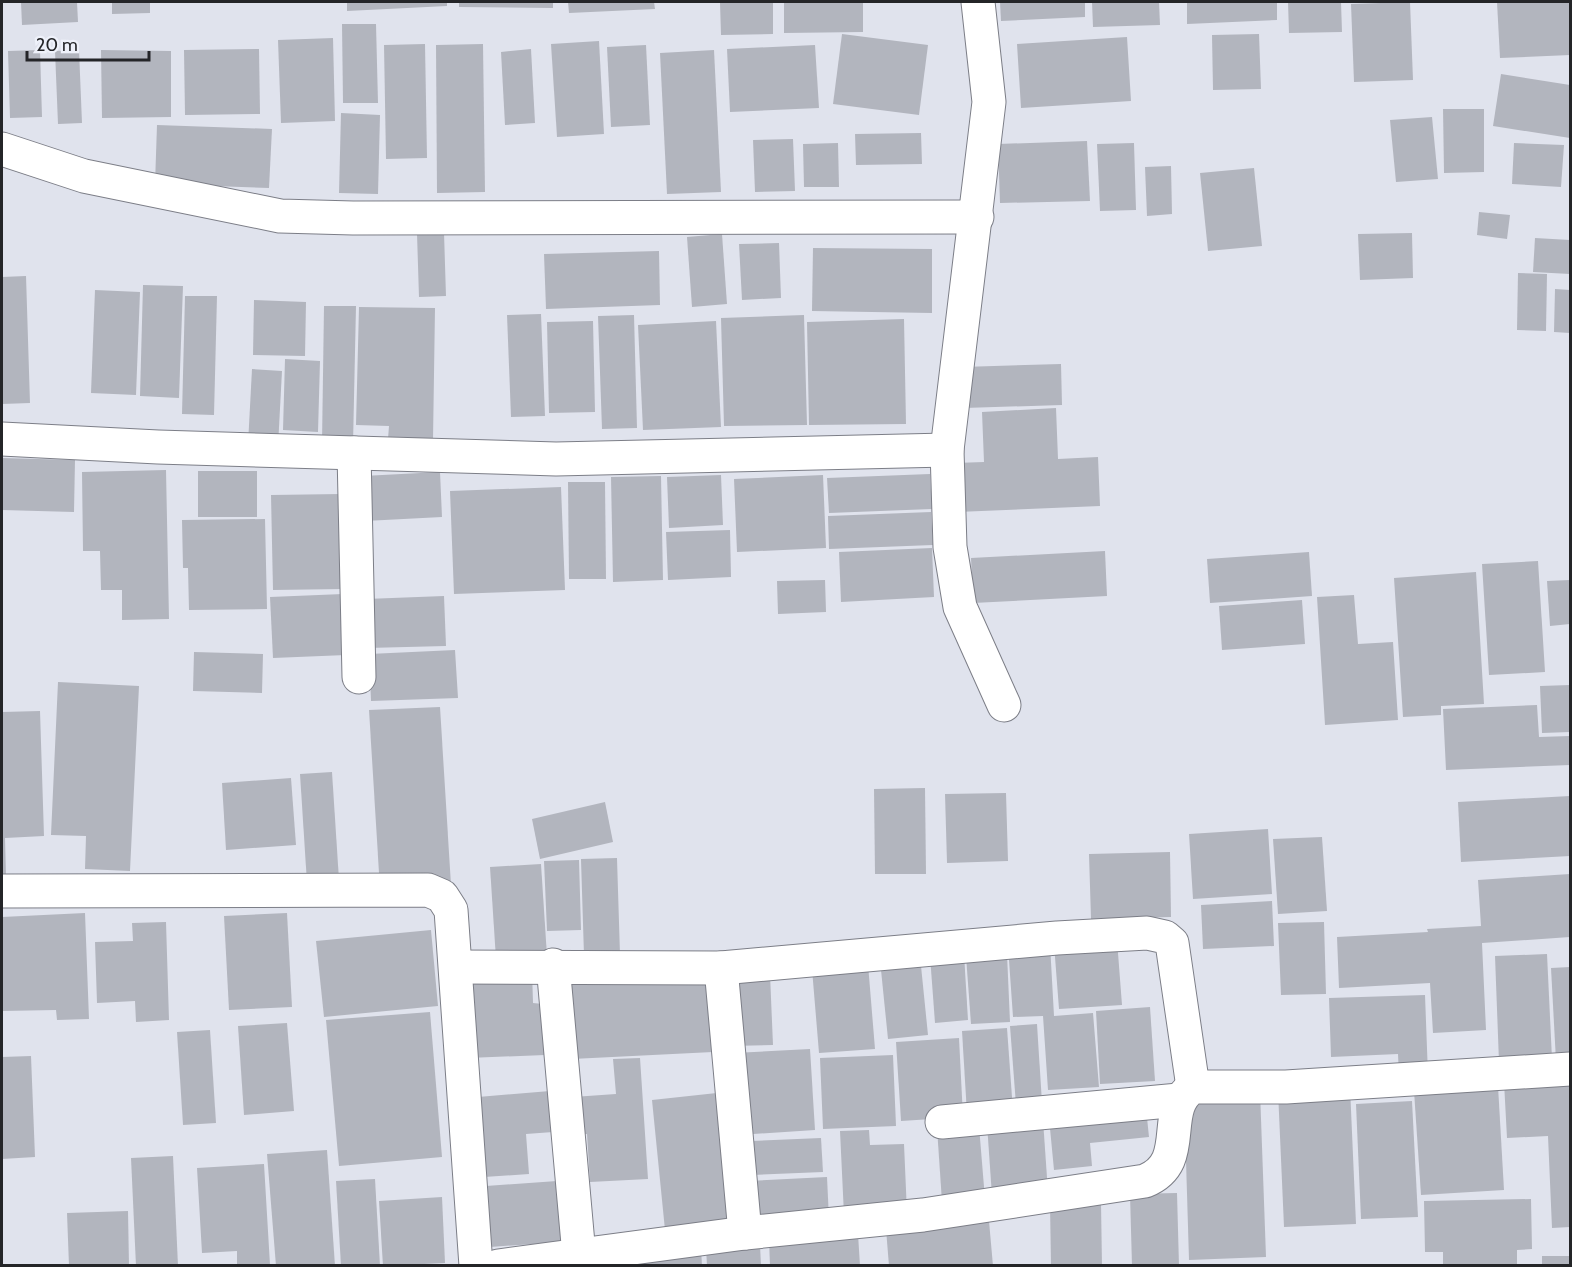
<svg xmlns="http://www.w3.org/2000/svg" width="1572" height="1267" font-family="Cabin,sans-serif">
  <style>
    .building { fill: #b2b5be }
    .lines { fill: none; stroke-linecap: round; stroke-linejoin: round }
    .minor-casing { stroke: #7c7e87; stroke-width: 35 }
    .minor { stroke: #fff; stroke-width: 33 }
  </style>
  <rect width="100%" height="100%" fill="#e0e3ed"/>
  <g class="building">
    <path d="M21,2h56l1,20 -56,3z"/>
    <path d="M112,2h38v11l-38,1z"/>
    <path d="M347,2h100v4l-100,5z"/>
    <path d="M459,2h94v6l-94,-1z"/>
    <path d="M568,2h86l1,7 -86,4z"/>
    <path d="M720,2h53v32l-52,1z"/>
    <path d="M784,2h79v30l-79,1z"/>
    <path d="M1000,2h85v15l-84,4z"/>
    <path d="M1092,2h67l1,23 -67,2z"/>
    <path d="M1187,2h90v18l-90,4z"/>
    <path d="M1288,2h53l1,30 -53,1z"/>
    <path d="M1410,2l3,78 -59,2 -3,-78z"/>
    <path d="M1497,2h73v53l-70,3z"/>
    <path d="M342,24h34l2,79h-35z"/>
    <path d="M842,34l86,11 -9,70 -86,-11z"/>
    <path d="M1259,34l2,55 -48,1 -1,-55z"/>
    <path d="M1127,37l4,64 -110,7 -4,-64z"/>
    <path d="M333,38l2,83 -54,2 -3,-83z"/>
    <path d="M599,41l5,93 -47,3 -6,-93z"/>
    <path d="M425,44l2,114 -41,1 -2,-114z"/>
    <path d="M483,44l2,148 -48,1 -1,-148z"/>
    <path d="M646,45l4,80 -39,2 -4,-80z"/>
    <path d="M815,45l4,63 -89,4 -3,-63z"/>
    <path d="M259,49l1,65 -75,1 -1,-65z"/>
    <path d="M531,49l4,74 -30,2 -4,-73z"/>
    <path d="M40,50l2,67 -32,1 -2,-67z"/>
    <path d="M79,50l3,73 -24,1 -3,-73z"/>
    <path d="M101,50l70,1v66l-69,1z"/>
    <path d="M714,50l7,142 -54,2 -7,-141z"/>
    <path d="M1501,74l69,11v53l-77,-12z"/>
    <path d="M1443,109h41v63l-40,1z"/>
    <path d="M341,113l39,2 -2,79 -39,-1z"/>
    <path d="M1432,117l6,62 -42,3 -6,-62z"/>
    <path d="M157,125l115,4 -3,59 -114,-4z"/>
    <path d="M921,133l1,31 -66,1 -1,-31z"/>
    <path d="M793,139l2,52 -40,1 -2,-52z"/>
    <path d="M1087,141l3,60 -90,2 -2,-59z"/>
    <path d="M838,143l1,44h-35l-1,-43z"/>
    <path d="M1134,143l2,67 -36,1 -3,-67z"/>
    <path d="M1514,143l50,2 -3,42 -49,-3z"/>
    <path d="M1171,166l1,48 -25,2 -2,-49z"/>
    <path d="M1254,168l8,78 -54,5 -8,-78z"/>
    <path d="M1479,212l31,3 -3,24 -30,-4z"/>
    <path d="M444,233l2,63 -27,1 -2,-63z"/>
    <path d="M1412,233l1,45 -53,2 -2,-46z"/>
    <path d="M722,234l5,70 -35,3 -5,-70z"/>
    <path d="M1535,238l35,2v34l-37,-2z"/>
    <path d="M779,243l2,55 -39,2 -3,-56z"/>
    <path d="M813,248l119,1v64l-120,-2z"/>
    <path d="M659,251l1,54 -114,4 -2,-55z"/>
    <path d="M1518,273l29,1 -1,57 -29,-1z"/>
    <path d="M26,276l4,127 -28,1v-127z"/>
    <path d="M143,285l40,1 -4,112 -39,-2z"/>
    <path d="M1555,289l15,1v43l-16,-1z"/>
    <path d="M95,290l45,2 -4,103 -45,-2z"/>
    <path d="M185,296h32l-3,119 -32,-1z"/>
    <path d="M254,300l52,2 -1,54 -52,-1z"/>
    <path d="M324,306h32l-3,138 -31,-1z"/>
    <path d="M359,307l76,1 -2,132 -45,-1 1,-13 -33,-1z"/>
    <path d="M541,314l4,102 -34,1 -4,-102z"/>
    <path d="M634,315l3,113 -35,1 -4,-113z"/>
    <path d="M804,315l3,110 -83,1 -3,-108z"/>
    <path d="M904,319l2,105 -97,1 -2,-103z"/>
    <path d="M593,321l2,91 -46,1 -2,-91z"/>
    <path d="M716,321l5,106 -78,3 -5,-105z"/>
    <path d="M285,359l35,2 -2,71 -35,-2z"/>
    <path d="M1061,364l1,41 -98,3 -2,-41z"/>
    <path d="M252,369l30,2 -4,75 -30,-2z"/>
    <path d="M1056,408l2,51 40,-2 2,49 -143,6 -2,-49 29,-1 -2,-50z"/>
    <path d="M2,458l73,2 -1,52 -72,-2z"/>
    <path d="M166,470l3,149 -47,1v-30h-21l-1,-39h-17l-1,-79z"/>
    <rect x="198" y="471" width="59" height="46"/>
    <path d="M440,472l2,45 -77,4 -2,-45z"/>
    <path d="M930,474l2,35 -103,4 -2,-35z"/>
    <path d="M721,475l2,50 -54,3 -2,-51z"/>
    <path d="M823,475l3,73 -89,4 -3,-73z"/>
    <path d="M661,476l2,104 -50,2 -2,-105z"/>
    <path d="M568,482h37l1,97h-37z"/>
    <path d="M561,487l4,103 -111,4 -4,-103z"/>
    <path d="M341,494l2,95 -70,1 -2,-95z"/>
    <path d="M931,512l2,33 -104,4 -1,-33z"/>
    <path d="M265,519l2,90 -78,1 -1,-42h-5l-1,-48z"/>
    <path d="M730,530l1,47 -63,3 -2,-48z"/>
    <path d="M932,548l2,49 -93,5 -2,-50z"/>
    <path d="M1105,551l2,45 -134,7 -2,-45z"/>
    <path d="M1309,552l3,44 -102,7 -3,-44z"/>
    <path d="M1538,561l7,111 -56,3 -7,-111z"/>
    <path d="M1476,572l8,132 -43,2v9l-38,2 -9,-139z"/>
    <path d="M825,580l1,32 -48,2 -1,-33z"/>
    <path d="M1570,580v44l-20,2 -3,-45z"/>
    <path d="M343,594l3,61 -73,3 -3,-61z"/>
    <path d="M1354,595l4,49 35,-2 5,78 -73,5 -8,-128z"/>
    <path d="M444,596l2,50 -79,2 -1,-49z"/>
    <path d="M1302,600l3,44 -83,6 -3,-44z"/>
    <path d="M455,650l3,48 -87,3 -2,-47z"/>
    <path d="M194,652l69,2 -1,39 -69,-2z"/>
    <path d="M58,682l81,4 -9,185 -45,-2 1,-33 -35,-1z"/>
    <path d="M1570,685v47l-28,1 -2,-47z"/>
    <path d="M1537,705l2,32 31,-1v29l-124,5 -3,-61z"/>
    <path d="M440,707l11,178 -71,4 -11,-179z"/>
    <path d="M40,711l4,125 -39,2 1,38h-4v-164z"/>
    <path d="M332,772l7,108 -32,3 -7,-109z"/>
    <path d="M291,778l5,67 -70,5 -4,-67z"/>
    <path d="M925,788l1,86h-51l-1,-85z"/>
    <path d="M1006,793l2,68 -61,2 -2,-69z"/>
    <path d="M1570,796v60l-109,6 -3,-60z"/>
    <path d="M605,802l8,40 -73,17 -8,-40z"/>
    <path d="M1268,829l4,65 -79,5 -4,-65z"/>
    <path d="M1322,837l5,74 -49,3 -5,-75z"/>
    <path d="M1170,852l1,65 -80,2 -2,-65z"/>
    <path d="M617,858l3,97 -36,1 -3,-97z"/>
    <path d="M579,860l2,70 -34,1 -3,-70z"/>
    <path d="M541,864l6,92 -51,3 -6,-92z"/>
    <path d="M1570,874v63l-88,6 4,87 -53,3 -3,-50 -91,5 -2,-51 91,-5 -1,-3 54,-3 -3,-46z"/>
    <path d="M1272,901l2,45 -71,3 -2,-44z"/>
    <path d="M85,913l4,106 -32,1 -1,-10 -54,1v-94z"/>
    <path d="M287,913l5,94 -63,3 -5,-94z"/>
    <path d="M166,922l3,98 -33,2 -1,-21 -38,2 -2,-61 38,-1 -1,-18z"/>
    <path d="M1324,922l2,72 -45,1 -3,-72z"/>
    <path d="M431,930l7,76 -114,11 -8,-76z"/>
    <path d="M1117,940l5,65 -63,4 -5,-65z"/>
    <path d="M1050,944l4,72 39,-3 6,74 -51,3 -5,-74 -30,1 -5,-71z"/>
    <path d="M964,954l4,66 -33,3 -5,-67z"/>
    <path d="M1007,954l3,68 -39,2 -5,-68z"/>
    <path d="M1547,954l5,105 -53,3 -4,-106z"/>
    <path d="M920,956l8,79 -40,4 -8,-79z"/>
    <path d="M868,964l7,85 -56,4 -7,-84z"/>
    <path d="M1570,967v93l-14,1 -5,-93z"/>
    <path d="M532,971l1,32 10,1 2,51 -77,3 -3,-85z"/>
    <path d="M770,974l3,71 -43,1 -3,-71z"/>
    <path d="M709,978l4,74 -141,7 -4,-79z"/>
    <path d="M1425,995l3,80 -29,1 -1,-22 -67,3 -2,-59z"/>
    <path d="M1150,1007l5,74 -55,3 -4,-73z"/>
    <path d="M430,1012l12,145 -103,9 -13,-146z"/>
    <path d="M287,1023l7,88 -50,4 -6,-89z"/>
    <path d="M1037,1024l5,79 -26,2 -6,-79z"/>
    <path d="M1007,1028l6,83 -46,3 -5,-83z"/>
    <path d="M210,1030l6,93 -33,2 -6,-93z"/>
    <path d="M959,1038l4,79 -62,4 -5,-79z"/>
    <path d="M810,1049l5,81 -76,5 -5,-82z"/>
    <path d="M893,1055l3,71 -73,3 -3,-71z"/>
    <path d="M31,1056l4,101 -33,2v-102z"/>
    <path d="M640,1058l8,121 -58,3 -3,-48 -11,1 -3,-38 43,-3 -3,-35z"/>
    <path d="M1570,1079v148l-18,1 -4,-92 -41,2 -3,-56z"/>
    <path d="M1498,1086l6,104 -83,5 -7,-104z"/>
    <path d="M1350,1087l6,137 -72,3 -6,-136z"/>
    <path d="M550,1091l3,41 -27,2 3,40 -45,3 -6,-80z"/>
    <path d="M1260,1091l6,166 -77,3 -5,-166z"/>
    <path d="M726,1092l13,131 -74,7 -13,-130z"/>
    <path d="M1412,1101l6,116 -57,2 -5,-115z"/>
    <path d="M1146,1108l3,29 -59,6 2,23 -38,4 -5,-52z"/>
    <path d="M1043,1120l5,72 -56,4 -5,-72z"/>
    <path d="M979,1126l6,73 -43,3 -5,-74z"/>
    <path d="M869,1130l1,15 34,-1 3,69 -63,2 -4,-84z"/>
    <path d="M821,1138l2,34 -71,3 -1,-34z"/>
    <path d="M327,1150l8,116h-59l-9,-112z"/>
    <path d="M173,1156l5,110h-42l-5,-108z"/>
    <path d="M264,1164l6,101 -33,1v-15l-35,2 -5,-85z"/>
    <path d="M827,1177l2,42 -78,3 -2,-41z"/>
    <path d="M375,1179l5,87h-39l-5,-85z"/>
    <path d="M557,1181l5,61 -72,5 -4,-61z"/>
    <path d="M1177,1193l2,73h-47l-2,-72z"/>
    <path d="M442,1197l3,66 -62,3 -4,-65z"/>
    <path d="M1531,1199l1,50 -15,1v16h-74v-14h-18l-1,-51z"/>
    <path d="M1101,1203l1,63h-51l-1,-62z"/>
    <path d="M128,1211l1,55h-60l-2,-53z"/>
    <path d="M989,1221l4,45h-104l-3,-37z"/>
    <path d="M858,1234l2,32h-90l-1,-27z"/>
    <path d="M760,1245l1,21h-54l-1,-18z"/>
    <path d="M701,1248l1,18h-84z"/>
    <rect x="1542" y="1256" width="28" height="10"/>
  </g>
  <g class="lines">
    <g class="minor-casing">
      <g id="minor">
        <path d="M978,2l11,100 -42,348 3,97 10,60 44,98"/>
        <path d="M2,149l82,27 196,40 73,2 624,-1"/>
        <path d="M2,439l156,8 398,12 391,-9"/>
        <path d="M354,453l5,224"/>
        <path d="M2,891l426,-1 14,6 9,14 25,356"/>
        <path d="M553,965l26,290"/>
        <path d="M457,967l264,1 336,-30 90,-5 18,4 7,6 21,144"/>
        <path d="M721,968l24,265"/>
        <path d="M942,1122l237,-22"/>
        <path d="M498,1266l247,-33 178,-18 222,-34c47,-19 13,-71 48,-94h93l284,-18"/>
      </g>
    </g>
    <use href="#minor" class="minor"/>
  </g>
  <rect width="1572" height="1267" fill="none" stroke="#242528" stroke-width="6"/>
  <path d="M27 51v9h122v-9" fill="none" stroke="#242528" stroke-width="3"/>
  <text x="36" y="51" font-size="18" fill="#242528" stroke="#eef1fa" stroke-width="4.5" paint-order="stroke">20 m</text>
</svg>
